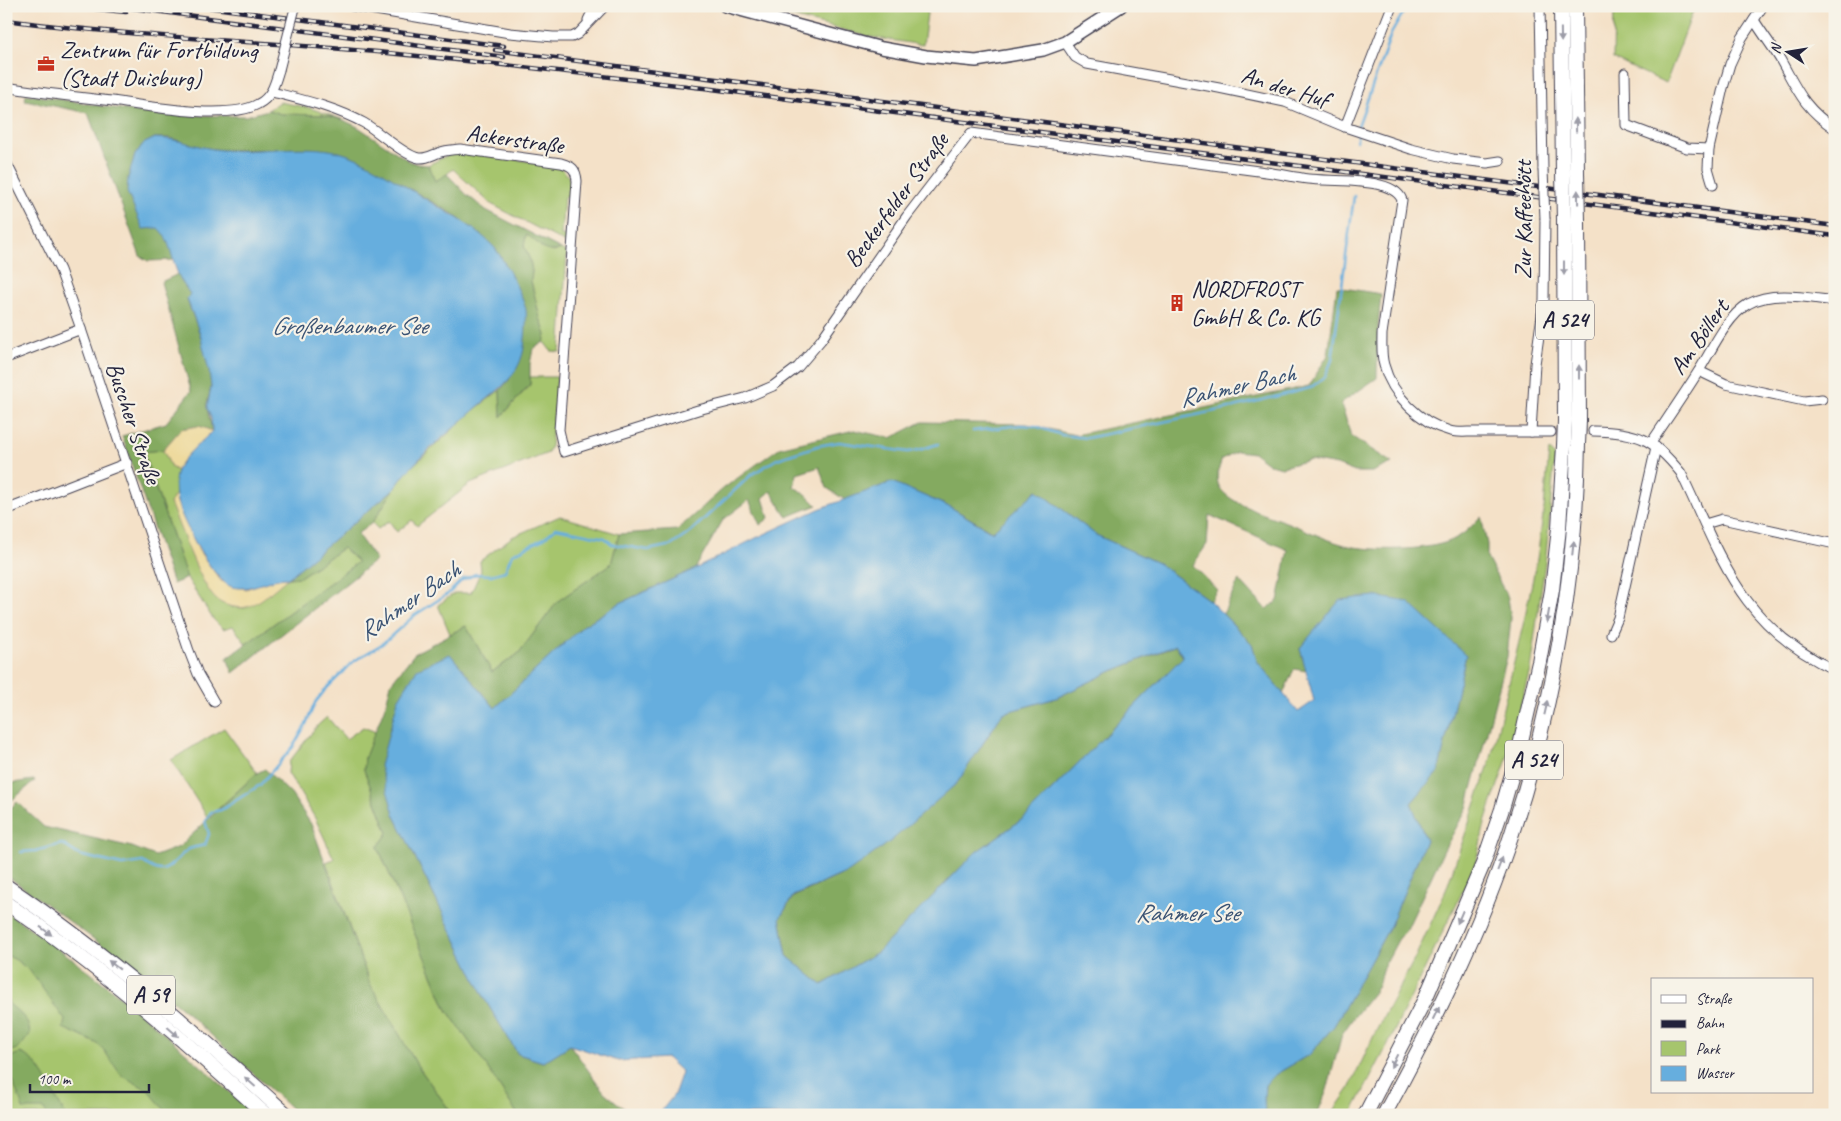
<svg xmlns="http://www.w3.org/2000/svg" width="1841" height="1121" font-family="Caveat,sans-serif">
  <style>
    .green { fill: #a6c56d; stroke: #647454 }
    .forest { fill: #84aa60; stroke: #53664e }
    .sand { fill: #eeda9e; stroke: #887e6c }
    .water { fill: #66aede; stroke: #44688c; fill-rule: evenodd }
    .lines { fill: none; stroke-linecap: round; stroke-linejoin: round }
    .stream { stroke: #66aede; stroke-width: 2.5 }
    .minor-tunnel { stroke: #cabbac; stroke-width: 9; stroke-dasharray: 9 4.5; stroke-linecap: butt }
    .minor-casing { stroke: #423f50; stroke-width: 11 }
    .major-casing { stroke: #423f50; stroke-width: 14 }
    .highway-casing { stroke: #423f50; stroke-width: 16 }
    .minor { stroke: #fff; stroke-width: 9 }
    .major { stroke: #fff; stroke-width: 11 }
    .highway { stroke: #fff; stroke-width: 14 }
    .rail-casing { stroke: #22223b; stroke-width: 4.5 }
    .rail { stroke: #f7f3e8; stroke-width: 2.5; stroke-dasharray: 8; stroke-linecap: butt }
    .minor-bridge-casing { stroke: #423f50; stroke-width: 11; stroke-linecap: butt }
    .highway-bridge-casing { stroke: #423f50; stroke-width: 16; stroke-linecap: butt }
    .minor-bridge { stroke: #fff; stroke-width: 9 }
    .highway-bridge { stroke: #fff; stroke-width: 14 }
    .oneway { fill: #9c9ca7 }
    .labels { text-anchor: middle; dominant-baseline: central; stroke-width: 4.5; stroke-linejoin: round; paint-order: stroke }
    .shield { fill: #f7f3e8; stroke: #62616f; stroke-width: 1 }
    .shield-label { font-size: 22px; font-weight: bold; fill: #22223b }
    .poi-label { font-size: 24px; fill: #22223b; stroke: #f7f3e8; text-anchor: start }
    .street-label { font-size: 24px; fill: #22223b; stroke: #f7f3e8 }
    .water-label { font-size: 25px; font-style: italic; fill: #3a5374; stroke: #f7f3e8 }
  </style>
  <rect width="100%" height="100%" fill="#f7f3e8"/>
  <filter id="ink" filterUnits="userSpaceOnUse"><feTurbulence type="fractalNoise" baseFrequency=".02" numOctaves="2"/><feDisplacementMap in="SourceGraphic" scale="10" xChannelSelector="R" yChannelSelector="G"/><feConvolveMatrix kernelMatrix="1 2 1 2 8 2 1 2 1" color-interpolation-filters="sRGB"/></filter>
  <filter id="wash" filterUnits="userSpaceOnUse"><feTurbulence type="fractalNoise" baseFrequency=".0096" numOctaves="4" result="noise"/><feDisplacementMap in="SourceGraphic" scale="20" xChannelSelector="R" yChannelSelector="G"/><feGaussianBlur stdDeviation="1.12" result="paint"/><feColorMatrix in="noise" values="0 0 0 0 0 0 0 0 0 0 0 0 0 0 0 0 0 1.4 0 .05"/><feComposite in="paint" operator="in"/></filter>
  <g filter="url(#wash)">
    <rect width="100%" height="100%" fill="#f4e1c8"/>
    <g class="green">
      <path d="M770,6h158l-5,39 -53,-8 -101,-26z"/>
      <path d="M1614,6h81l-29,77 -53,-24z"/>
      <path d="M280,102l30,6 31,11 -18,-4 -42,-1 -13,-4z"/>
      <path d="M459,152l97,13c14,8 16,18 15,32h-7l-3,38 6,1v5l-1,2 -75,-39 -38,-35 -11,9 -7,3 -7,-16 20,-10z"/>
      <path d="M526,235l6,2 9,10 13,5 7,-3 6,4 -7,99 -9,-1 -7,-9 2,-7 -6,-17 -9,-37 1,-10 -2,-11 -6,-14z"/>
      <path d="M530,377h27l-6,69 -3,7 -78,31 -53,42 -5,-6 -15,12 -8,-11 -11,8 -6,-6 34,-51 68,-62 26,-20 1,27 29,-32z"/>
      <path d="M163,450l8,17 6,4 -1,23 -6,9 61,104 14,1 9,-5 34,-25 12,-1 43,-29 15,14 -112,82 -13,-18 -10,3 -10,-10 -26,-41 -44,-127z"/>
      <path d="M1549,450l6,6 -9,100 -16,113 -24,93 -20,57 -11,47 -91,186 -33,63h-20l18,-26 26,-56 39,-73 32,-70 25,-73 20,-59 33,-137 13,-62 7,-51z"/>
      <path d="M560,516l59,18 -8,30 -53,37 -40,53 -26,18 -26,-46 -16,8 -12,-29 17,-12h16l10,-22 -1,-10 32,-24z"/>
      <path d="M327,717l19,22 17,-12 13,5 -11,25 -1,13 24,63 -10,14 69,163 40,57 31,48h-65l-36,-50 -47,-81 -44,-122 8,-3 -19,-41 -27,-45 1,-11 28,-36z"/>
      <path d="M224,728l33,45 -49,45 -37,-58z"/>
      <path d="M6,954l18,5 178,156h-196z"/>
    </g>
    <g class="forest">
      <path d="M26,94l132,21 88,1 22,-6 13,4 42,1 18,4 17,8 51,34 8,3 11,1 7,16 12,-7 20,21 19,15 75,39c-19,8 -21,-8 -35,-14l-2,11 6,14 2,11 -1,10 9,37 6,17 -2,7 -11,7 -3,15v20l-29,33 -1,-27 9,-10 5,-98 -19,-34 -42,-34 -55,-32 -89,-33 -86,1 -25,-3 -28,-9h-15l-12,6 -8,11 -7,23 30,50 7,6 10,26 -27,1 -8,-5 -52,-143 -63,-13z"/>
      <path d="M178,274l12,20 -3,6c10,26 23,56 24,85 0,8 -5,16 -4,23 1,7 4,15 5,23l-13,-5 -18,3 -18,21 -20,2 44,126 -14,6 -51,-148 44,-13 25,-32 -30,-109z"/>
      <path d="M1337,287l44,7 -3,33 -1,51 -36,25 10,33 41,27 -20,9h-17l-18,-7 -27,-5 -28,7 -13,-3 -15,-11 -17,-2 -15,8c-3,10 -8,19 -2,29 9,15 46,27 63,33 23,8 47,22 71,26 24,4 81,4 102,-9 10,-5 18,-14 25,-22l6,28v14l21,40 3,20 -4,39 -40,151 -23,42 -37,79 -9,11 -16,30 -3,13 -5,9 -20,25 -12,17 -15,56 -10,25h-52l-1,-18 1,-12 8,-9 37,-22 24,-28 56,-100 36,-86 -15,-37 27,-31 28,-117 -166,-7 6,23 -12,-2 -11,25 -26,-33 -5,-17 -29,-30 16,-34 27,29 12,-8 10,-51 -79,-35 -2,29 -14,21 24,25 -7,11 -52,-38 -62,-28 -59,-45 -44,42 -41,-24 -60,-26 -47,18 -18,-12 -8,-21 -22,7 -3,13 12,7 11,11 -30,12 -16,-26 -8,7 6,20 -9,7 -11,-25 -26,20 -28,49 -75,34 -37,23 -88,82 -45,-54 -56,160 93,189 31,51 25,8 27,-17 34,47 28,23h-114l-31,-48 -40,-57 -69,-163 10,-14 -24,-63 1,-13 21,-53 5,-21 24,-30 51,-27 26,46 26,-18 40,-53 53,-37 8,-30 58,-4 47,-42 55,-40 75,-18 37,8 31,-16 105,2 48,11 234,-49 19,-31z"/>
      <path d="M395,488l-23,35 -15,11 19,26 -143,113 -6,-15 131,-96 -15,-14 -43,29 -12,1z"/>
      <path d="M1176,645l7,12 -9,9 -150,152 -48,34 -98,100 -56,33 -35,-29 -7,-38 13,-21 57,-26 107,-88 46,-70 53,-15 56,-27 53,-21z"/>
      <path d="M265,769l26,25 20,30 59,160 47,81 36,50h-155l-113,-104 -49,-41 -130,-95v-63l11,-10 27,25 88,20 23,9 24,-9 78,-74z"/>
      <path d="M33,780l2,1 -29,24v-21z"/>
      <path d="M6,912c90,59 170,131 249,203h-86l-21,-25 -27,-15 -18,-26 -7,-6 -33,-15 2,-8 -35,-49 -14,-11 -10,-5z"/>
      <path d="M6,992l3,12c10,8 20,15 21,30 -6,8 -12,19 -24,17z"/>
      <path d="M20,1053c22,6 33,44 46,62h-19l-3,-6h-21c-4,-16 -18,-37 -13,-52z"/>
    </g>
    <g class="sand">
      <path d="M199,426l13,5c-11,13 -28,24 -35,40l-6,-4 -8,-17 18,-21z"/>
      <path d="M176,494l1,8 22,49 22,30 25,8 31,-11h11c-12,9 -27,25 -41,29 -9,2 -23,-1 -30,-7 -14,-9 -39,-78 -47,-97z"/>
    </g>
    <g class="water">
      <path d="M155,138c24,0 42,10 67,12 36,3 82,-7 117,2 27,7 53,26 77,41 26,17 55,30 77,53 9,9 31,53 33,64 1,7 -1,39 -4,46 -7,25 -30,38 -49,55 -27,24 -58,47 -78,77l-107,90c-20,0 -37,14 -56,9 -18,-5 -51,-67 -55,-86 -2,-8 -3,-22 0,-30 3,-12 26,-30 35,-40l-1,-13 -4,-10 4,-21 -2,-16 -9,-37 -13,-35 3,-5c-4,-6 -9,-13 -12,-20 -7,-16 -7,-34 -20,-46l-15,1 -16,-37 1,-14 7,-23 8,-11z"/>
      <path d="M892,482l60,26 40,24 45,-42 59,45 62,28 52,38 42,43 5,17 41,51 16,-11 -14,-53 40,-48 34,-4 34,6 58,53 -28,117 -27,31 15,37 -36,86 -56,100 -24,28 -37,22 -8,9 -1,12 1,18h-607l16,-20 8,-23 -15,-14 -49,3 -48,-16 -27,17 -25,-8 -31,-51 -93,-189 -14,-48 18,-66 19,-31 33,-15 45,54 88,-82 37,-23 75,-34 61,-31 63,-29zM1176,645l7,12 -9,9 -150,152 -48,34 -98,100 -56,33 -35,-29 -7,-38 13,-22 57,-25 41,-30 66,-58 46,-70 53,-15 56,-27z"/>
    </g>
    <g class="lines">
      <g class="stream">
        <path d="M1357,141l1,-15 33,-92 16,-28"/>
        <path d="M973,431l48,-6 14,1 27,9 25,3 147,-31 76,-19 15,-11 7,-17 22,-164"/>
        <path d="M21,852l14,-1 27,-7 17,11 43,10 21,-3c25,19 27,0 46,-13 5,-2 11,-3 16,-4l4,-11 -4,-13 6,-9 10,-2 39,-25 33,-38 13,-23 9,-21 10,-13 29,-29 28,-17 33,-29 34,-22 13,-13 14,-6 15,1 14,-4 7,-17 31,-15 13,-11 49,10 7,6 36,6 24,-5 16,-11 63,-59 26,-16 40,-13 22,-4 69,10 11,-2 19,-6"/>
      </g>
    </g>
  </g>
  <g filter="url(#ink)">
    <g class="lines">
      <path class="minor-tunnel" d="M1551,432l42,-1"/>
      <g class="minor-casing">
        <g id="minor">
          <path d="M352,6l158,27 43,4h19l6,-3 27,-28"/>
          <path d="M1540,6l3,164"/>
          <path d="M588,20l7,-14"/>
          <path d="M1754,20c8,13 18,26 26,39 18,32 23,48 55,70"/>
          <path d="M1065,42l10,15 12,7 132,24 66,14 60,25 66,22 42,10 34,4 13,-2"/>
          <path d="M1625,73l1,52 61,23 22,1"/>
          <path d="M6,87c35,6 71,10 106,14 35,5 116,20 146,3 14,-7 17,-21 21,-34"/>
          <path d="M272,92c31,8 63,15 92,31 14,8 41,33 55,35 9,1 14,-4 22,-6 6,-2 13,-2 19,-3l101,14c11,3 15,6 16,18l-18,249 5,22 134,-42 47,-12 28,-12 25,-19 23,-27 86,-124 64,-83 295,39c14,2 28,5 42,7 22,3 85,-3 94,21l-20,134c0,10 -1,21 2,31 8,30 36,58 66,66 7,2 16,1 23,1 19,0 39,0 58,0"/>
          <path d="M1345,127l47,-121"/>
          <path d="M6,162l54,108 21,59 108,322 9,23 16,28"/>
          <path d="M1713,185l-5,-17 1,-19 14,-61 7,-24 12,-26 21,-32"/>
          <path d="M1545,219l-1,82 -9,63 -4,68h20"/>
          <path d="M6,358l75,-29"/>
          <path d="M1699,371l27,13 78,17 18,-2"/>
          <path d="M1593,431c45,1 60,7 88,42 41,86 60,154 154,197"/>
          <path d="M1651,443c16,-24 32,-47 47,-71 13,-20 28,-55 50,-68 25,-14 60,-6 87,-3"/>
          <path d="M6,510l121,-47"/>
          <path d="M1705,524l17,-5 113,25"/>
          <path d="M1611,634l7,-16 38,-171"/>
        </g>
      </g>
      <g class="major-casing">
        <path id="major" d="M725,6l157,42 44,8 50,5 67,-11 22,-8 56,-36"/>
      </g>
      <g class="highway-casing">
        <g id="highway">
          <path d="M1561,6l2,167"/>
          <path d="M1575,6l2,167"/>
          <path d="M1564,219l1,202"/>
          <path d="M1578,221l1,200"/>
          <path d="M6,886c101,68 191,147 281,229"/>
          <path d="M6,903c93,63 177,136 260,212"/>
          <path d="M1365,1115l61,-118 57,-133 19,-55 17,-59 20,-88 13,-72 7,-62 5,-82"/>
          <path d="M1384,1115c49,-90 96,-184 128,-282 41,-126 64,-256 66,-389"/>
        </g>
      </g>
      <use href="#minor" class="minor"/>
      <use href="#major" class="major"/>
      <use href="#highway" class="highway"/>
      <g class="rail-casing">
        <g id="rail">
          <path d="M67,6l59,6"/>
          <path d="M117,6l387,51"/>
          <path d="M199,6l305,40"/>
          <path d="M6,20c112,15 224,20 336,29 121,10 241,25 362,39l1131,148"/>
          <path d="M495,50l1340,176"/>
        </g>
      </g>
      <use href="#rail" class="rail"/>
      <g class="minor-bridge-casing">
        <g id="minor-bridge">
          <path d="M279,70l16,-62"/>
          <path d="M1543,170l2,49"/>
        </g>
      </g>
      <g class="highway-bridge-casing">
        <g id="highway-bridge">
          <path d="M1563,173l1,46"/>
          <path d="M1577,173l1,48"/>
          <path d="M1578,444l1,-23"/>
          <path d="M1564,446l1,-25"/>
        </g>
      </g>
      <use href="#minor-bridge" class="minor-bridge"/>
      <use href="#highway-bridge" class="highway-bridge"/>
    </g>
    <defs><path id="oneway-solid" d="M-6-.8H1V-3.2L6.5 0L1 3.2V.8H-6Z" transform="scale(1.25)"/></defs>
    <g class="oneway">
      <use href="#oneway-solid" transform="translate(1561 35) rotate(89)"/>
      <use href="#oneway-solid" transform="translate(1576 125) rotate(-91)"/>
      <use href="#oneway-solid" transform="translate(1578 197) rotate(-91)"/>
      <use href="#oneway-solid" transform="translate(1564 268) rotate(90)"/>
      <use href="#oneway-solid" transform="translate(1579 372) rotate(-90)"/>
      <use href="#oneway-solid" transform="translate(1573 548) rotate(-84)"/>
      <use href="#oneway-solid" transform="translate(1548 616) rotate(100)"/>
      <use href="#oneway-solid" transform="translate(1546 708) rotate(-77)"/>
      <use href="#oneway-solid" transform="translate(1500 864) rotate(-69)"/>
      <use href="#oneway-solid" transform="translate(1460 917) rotate(113)"/>
      <use href="#oneway-solid" transform="translate(46 931) rotate(36)"/>
      <use href="#oneway-solid" transform="translate(114 965) rotate(-142)"/>
      <use href="#oneway-solid" transform="translate(1436 1013) rotate(-64)"/>
      <use href="#oneway-solid" transform="translate(173 1032) rotate(41)"/>
      <use href="#oneway-solid" transform="translate(1394 1061) rotate(117)"/>
      <use href="#oneway-solid" transform="translate(250 1082) rotate(-138)"/>
    </g>
  </g>
  <defs>
    <g id="office-bare" transform="scale(1.35)"><path d="M-6-3h4V-5.5h4V-3h4V5H-6ZM-1-4.5V-3h2v-1.5ZM-6 0V1H6V0Z" fill="#c8321e" stroke="#f7f3e8" stroke-width="2.5" paint-order="stroke"/></g>
    <g id="building-bare" transform="scale(1.35)"><path d="M-4-6H4V6H1V3H-1V6H-4ZM-2.5-4.3h1.7v1.8h-1.7ZM.8-4.3h1.7v1.8H.8ZM-2.5-1h1.7V.8h-1.7ZM.8-1h1.7V.8H.8Z" fill="#c8321e" stroke="#f7f3e8" stroke-width="2.5" paint-order="stroke"/></g>
  </defs>
  <g fill-rule="evenodd">
    <use href="#office-bare" x="46" y="64"/>
    <use href="#building-bare" x="1177" y="303"/>
  </g>
  <g class="labels">
    <g class="shield">
      <rect x="1536" y="300.5" width="58" height="39" rx="4"/>
      <rect x="1505" y="740.5" width="58" height="39" rx="4"/>
      <rect x="127" y="975.5" width="48" height="39" rx="4"/>
    </g>
    <g class="shield-label">
      <text x="1565" y="320">A 524</text>
      <text x="1534" y="760">A 524</text>
      <text x="151" y="995">A 59</text>
    </g>
    <g class="poi-label">
      <text x="60" y="50">Zentrum für Fortbildung<tspan x="60" dy="28">(Stadt Duisburg)</tspan></text>
      <text x="1191" y="289">NORDFROST<tspan x="1191" dy="28">GmbH &amp; Co. KG</tspan></text>
    </g>
    <g class="street-label">
      <text transform="translate(1285 87) rotate(17)">An der Huf</text>
      <text transform="translate(515 139) rotate(8)">Ackerstraße</text>
      <text transform="translate(896 200) rotate(-54)">Beckerfelder Straße</text>
      <text transform="translate(1523 220) rotate(-90)">Zur Kaffeehött</text>
      <text transform="translate(1699 337) rotate(-55)">Am Böllert</text>
      <text transform="translate(134 423) rotate(71)">Buscher Straße</text>
    </g>
    <g class="water-label">
      <text x="349" y="326">Großenbaumer See</text>
      <text transform="translate(1237 386) rotate(-13)">Rahmer Bach</text>
      <text transform="translate(409 601) rotate(-35)">Rahmer Bach</text>
      <text x="1187" y="913">Rahmer See</text>
    </g>
  </g>
  <rect width="1841" height="1121" fill="none" stroke="#f7f3e8" stroke-width="25"/>
  <rect x="1651" y="978" width="162" height="115" fill="#f7f3e8" stroke="#a29fa3"/>
  <rect x="1661" y="995" width="25" height="8" fill="#ffffff" stroke="#a29fa3"/>
  <text x="1696" y="1004" font-size="15" fill="#22223b">Straße</text>
  <rect x="1661" y="1020" width="25" height="8" fill="#22223b" stroke="#a29fa3"/>
  <text x="1696" y="1028" font-size="15" fill="#22223b">Bahn</text>
  <rect x="1661" y="1041" width="25" height="15" fill="#a6c56d" stroke="#a29fa3"/>
  <text x="1696" y="1054" font-size="15" fill="#22223b">Park</text>
  <rect x="1661" y="1066" width="25" height="15" fill="#66aede" stroke="#a29fa3"/>
  <text x="1696" y="1078" font-size="15" fill="#22223b">Wasser</text>
  <g transform="translate(1788 52) rotate(282)" stroke="#f7f3e8" stroke-width="4" paint-order="stroke">
  <path d="M0-4L9 19L0 12L-9 19Z" fill="#22223b"/>
  <text y="-8" font-size="14" font-weight="bold" text-anchor="middle" fill="#22223b">N</text>
  </g>
  <path d="M30 1084v8h119v-8" fill="none" stroke="#22223b" stroke-width="2.5"/>
  <text x="38" y="1084" font-size="15" fill="#22223b" stroke="#f7f3e8" stroke-width="4" paint-order="stroke">100 m</text>
</svg>
